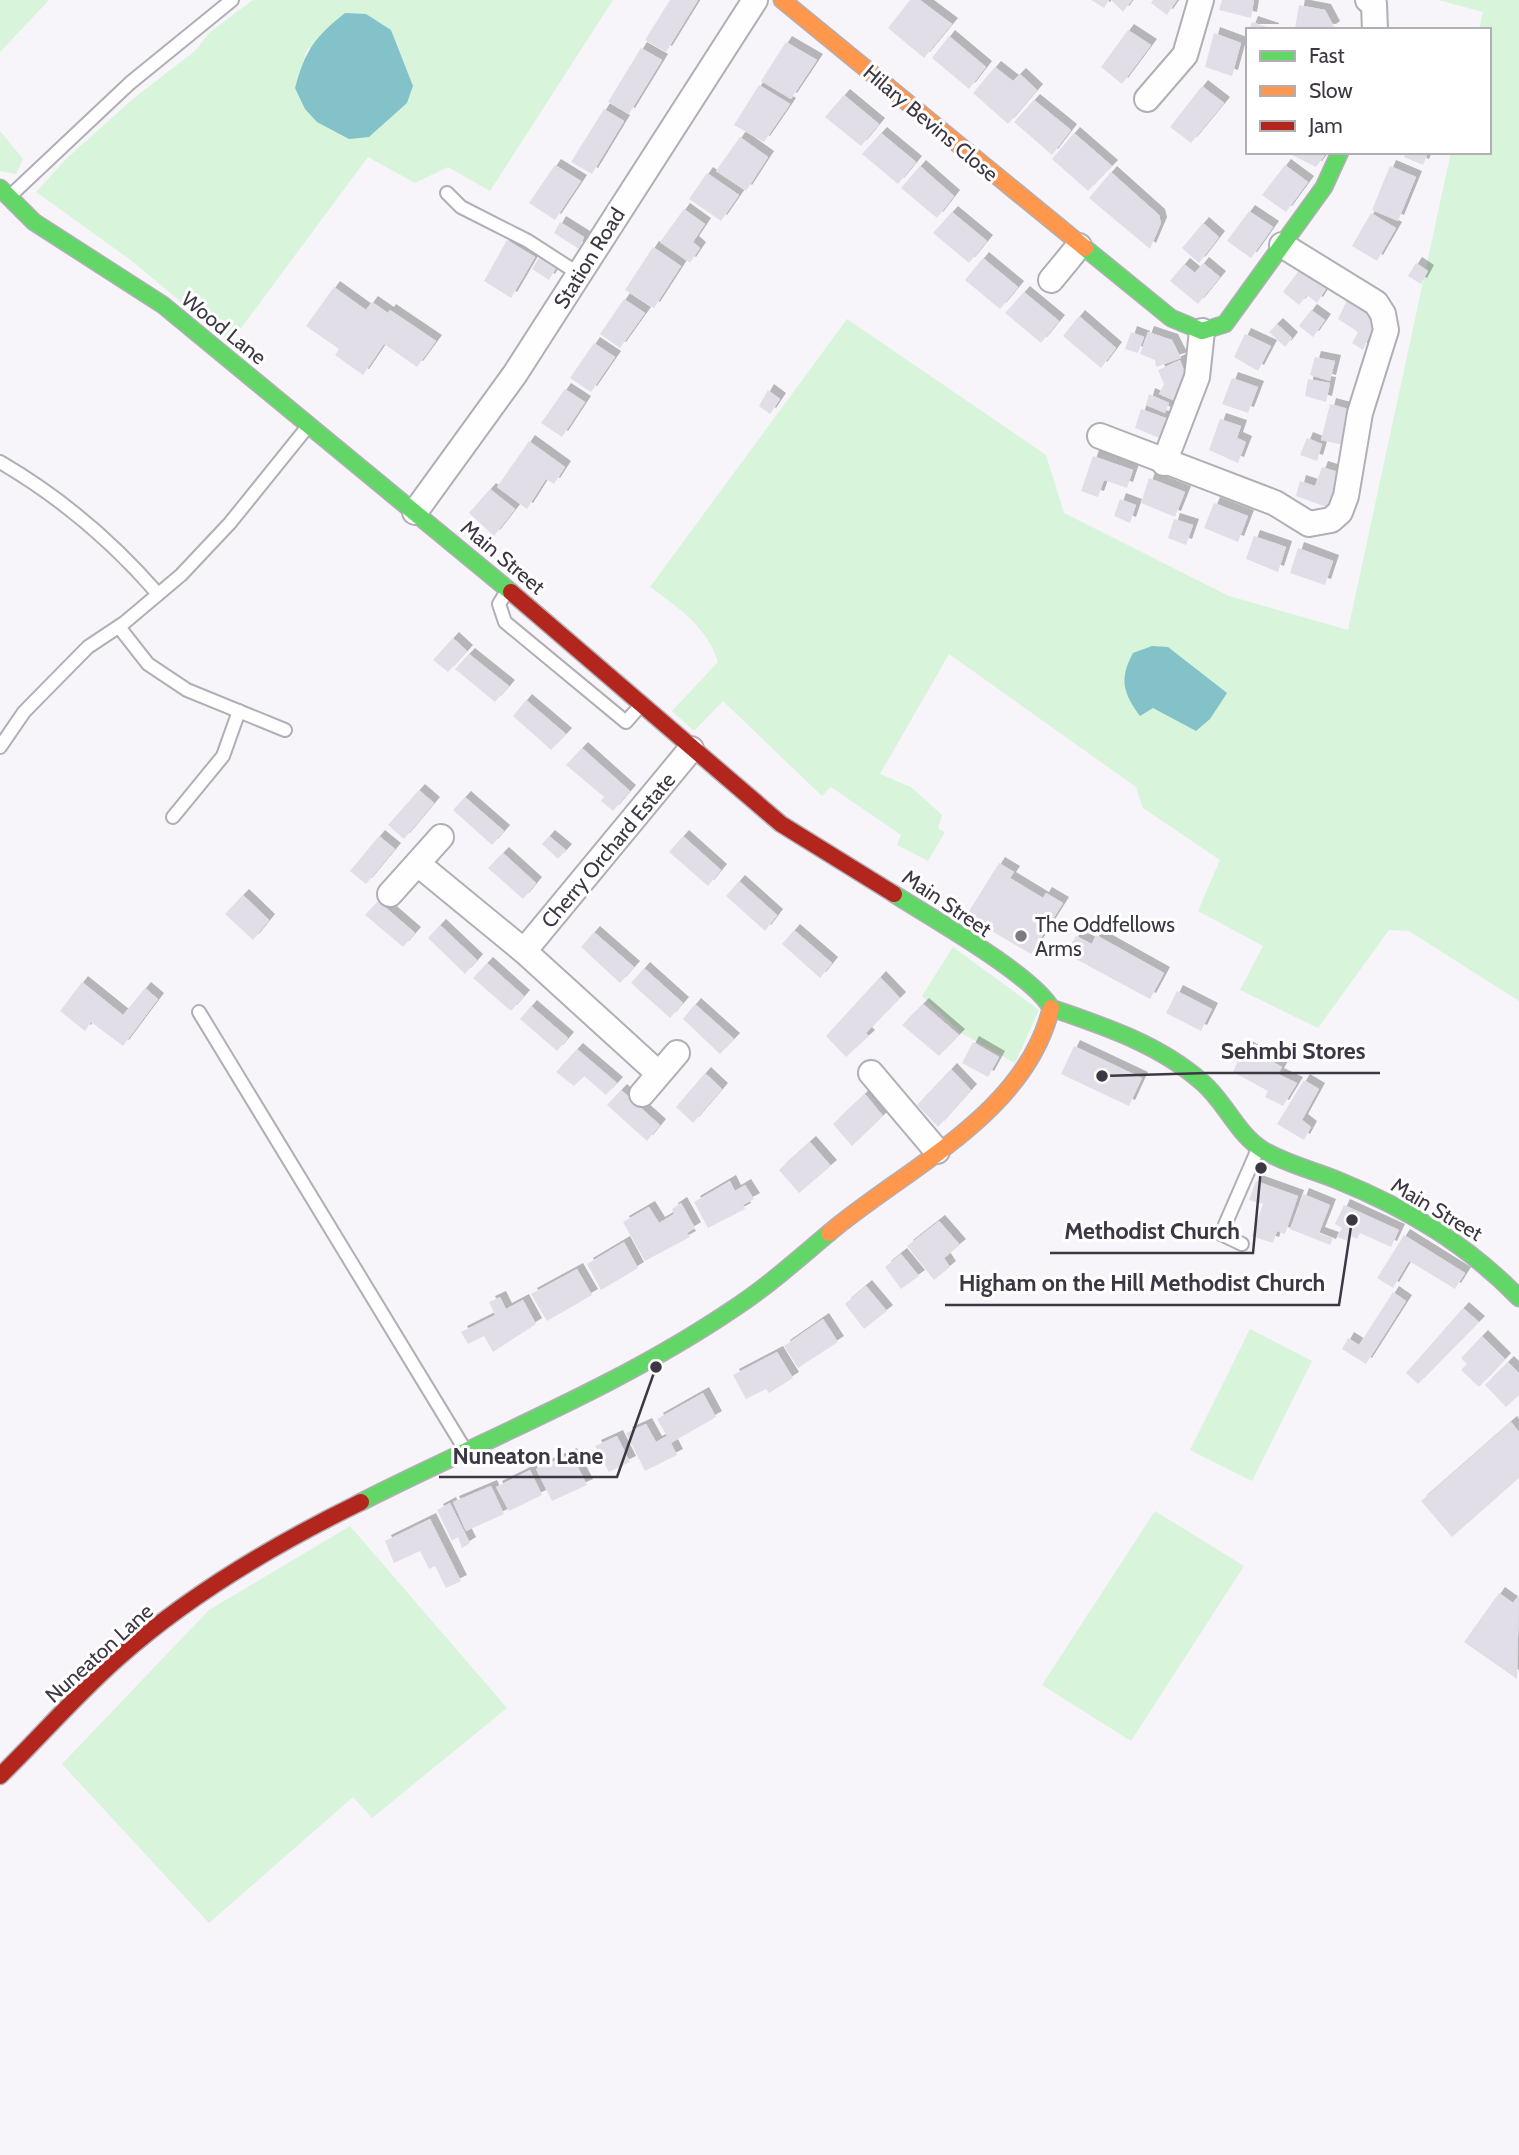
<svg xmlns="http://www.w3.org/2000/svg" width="1519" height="2155" font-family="Cabin,sans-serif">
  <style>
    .green { fill: #d8f4da; fill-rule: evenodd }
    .water { fill: #82c2c8 }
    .building { fill: #e2dee8; filter: url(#shadow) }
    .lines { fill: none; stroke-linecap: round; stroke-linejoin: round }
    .lane-casing { stroke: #b1aeb6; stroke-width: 16 }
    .street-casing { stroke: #b1aeb6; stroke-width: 28 }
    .fast-casing { stroke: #b1aeb6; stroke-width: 19 }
    .slow-casing { stroke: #b1aeb6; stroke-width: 19 }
    .jam-casing { stroke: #b1aeb6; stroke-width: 19 }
    .lane { stroke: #fefefe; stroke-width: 12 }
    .street { stroke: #fefefe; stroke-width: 24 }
    .fast { stroke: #63d668; stroke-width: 16 }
    .slow { stroke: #ff974d; stroke-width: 16 }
    .jam { stroke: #b3261e; stroke-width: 16 }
    .poi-dot { fill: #7e7a84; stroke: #fff; stroke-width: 2.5 }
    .labels { text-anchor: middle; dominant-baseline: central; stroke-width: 6; stroke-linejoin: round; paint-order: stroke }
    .street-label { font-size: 21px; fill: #3d3744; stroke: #fff }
    .poi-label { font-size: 21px; fill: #3d3744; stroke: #fff; text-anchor: start }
    .leader { fill: none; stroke: #3d3744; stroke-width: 2.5 }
    .callout-dot { fill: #3d3744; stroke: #fff; stroke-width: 2.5 }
    .callout-label { font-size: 23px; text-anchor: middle; font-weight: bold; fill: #3d3744; stroke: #fff; stroke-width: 6; stroke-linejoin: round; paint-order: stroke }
  </style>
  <defs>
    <filter id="shadow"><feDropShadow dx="6" dy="-6" stdDeviation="0" flood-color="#0004"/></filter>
  </defs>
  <rect width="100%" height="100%" fill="#f7f5fa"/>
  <g class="green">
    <path d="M0,0h49l-49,52z"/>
    <path d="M253,0h360l-123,191 -42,-24 -33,16 -47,-26 -138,186 -98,-82 -96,-69 31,-34 67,-60 62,-48 14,-18zM391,30l22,56 -6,17 -38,34 -74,-49 12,-39z"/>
    <path d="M1438,0h81v1001l-110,-70 -20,-1 -71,98 -78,-38 23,-44 -65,-35 22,-51 -77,-52 -7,-21 -187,-133 -69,120 31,13 31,28 -4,14 7,3 -17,29 -31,-16 4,-10 -70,-48 -9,9 -99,-95 -29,30 -22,-20 46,-49c-10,-34 -40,-55 -68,-75l197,-268 199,136 18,58 165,83 119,34 103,-478h38v-122h-10l4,-18z"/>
    <path d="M0,131l23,28 -7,15 -16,-3z"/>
    <path d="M953,947l86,63 -24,53 -54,-30 -39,-37z"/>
    <path d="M1250,1329l62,32 -60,120 -62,-31z"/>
    <path d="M1155,1511l89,55 -113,175 -89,-56z"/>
    <path d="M350,1526l157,182 -135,110 -19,-21 -144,126 -147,-159 147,-154z"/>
  </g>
  <g class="water">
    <path d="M345,13l21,1 25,16 22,56 -6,17 -38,34 -20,2 -32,-17 -12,-13 -10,-21c10,-38 20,-51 50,-75z"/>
    <path d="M1152,646l16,1 59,46 -17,26 -14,12 -43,-23 -13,8c-17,-23 -21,-37 -7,-63z"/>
  </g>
  <g class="building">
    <path d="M670,0h28l-32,52 -21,-12z"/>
    <path d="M910,0h10l32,24 -28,34 -36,-30z"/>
    <path d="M1091,0h18l-5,8z"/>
    <path d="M1111,0h21l-9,12z"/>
    <path d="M1153,0h24l-10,15 -16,-12z"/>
    <path d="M1222,0h32l-3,18 -32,-8z"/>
    <path d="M1299,5l26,5 9,17 -4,3 -35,-2z"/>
    <path d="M1252,22l21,7v1h-24z"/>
    <path d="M1128,30l23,15 -29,39 -21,-17z"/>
    <path d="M1214,33l27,10 -9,33 -27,-9z"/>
    <path d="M949,36l37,31 -17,22 -37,-31z"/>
    <path d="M786,42l31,18 -26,39 -30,-18z"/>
    <path d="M641,48l21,12 -33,54 -21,-12z"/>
    <path d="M995,67l18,14 7,-7 17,16 -29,34 -35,-31z"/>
    <path d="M759,85l31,19 -26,38 -30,-17z"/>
    <path d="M1202,86l22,17 -33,40 -21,-16z"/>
    <path d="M844,95l35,29 -18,22 -36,-29z"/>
    <path d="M1034,100l37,30 -19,25 -38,-33z"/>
    <path d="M604,109l20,12 -32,53 -21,-12z"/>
    <path d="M881,133l35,29 -18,22 -36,-30z"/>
    <path d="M1074,133l38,33 -24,25 -36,-32z"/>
    <path d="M740,137l28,20 -22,34 -30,-20z"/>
    <path d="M1286,152h41l-11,15z"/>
    <path d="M1406,152h15l6,3 -4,10 -19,-8z"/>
    <path d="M555,165l26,16 -26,39 -26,-17z"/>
    <path d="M1285,165l23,17 -22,30 -24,-17z"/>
    <path d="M920,166l34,30 -17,22 -36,-30z"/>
    <path d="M1390,166l26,11 -18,44 -26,-11z"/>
    <path d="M1111,172l48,43 2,8 -11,26 -61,-51z"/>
    <path d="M707,173l32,22 -18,26 -32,-22z"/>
    <path d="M684,209l21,15 -12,18 7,6 -10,15 -30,-21z"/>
    <path d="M1249,211l24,16 -22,31 -24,-17z"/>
    <path d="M952,212l35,29 -18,22 -36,-30z"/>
    <path d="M1371,213l25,15 -19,33 -25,-15z"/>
    <path d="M560,222l24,15 -5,12 -25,-16z"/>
    <path d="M1203,223l16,14 -20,26 -17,-15z"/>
    <path d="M507,240l28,17 -24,41 -27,-17z"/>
    <path d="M653,247l28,19 -27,42 -29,-18z"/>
    <path d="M542,253l17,10 -10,17 -17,-11z"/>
    <path d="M983,258l35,29 -18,22 -35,-29z"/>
    <path d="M1203,263l17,14 -22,27 -28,-23 14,-17 11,9z"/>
    <path d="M1416,263l12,8 -7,13 -13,-8z"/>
    <path d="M1300,269l27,18 -10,16 -10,-8 -8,10 -16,-13z"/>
    <path d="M334,287l32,23 6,-8 16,11 2,-3 46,31 -19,26 -33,-23 -21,31 -28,-20 4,-6 -33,-23z"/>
    <path d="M1024,292l35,29 -18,22 -36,-30z"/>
    <path d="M1348,298l31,17 -16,35 -11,-7 6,-11 -20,-13z"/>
    <path d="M624,299l21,14 -25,35 -20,-14z"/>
    <path d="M1311,310l14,10 -12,17 -14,-11z"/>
    <path d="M1079,316l37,32 -15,20 -38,-32z"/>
    <path d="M1277,324l15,14 -7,9 -16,-15z"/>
    <path d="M1131,332l13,5 -6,16 -13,-4z"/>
    <path d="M1148,332l24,8 9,18 -25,9 -1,-7 -15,-6z"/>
    <path d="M1245,334l26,12 -13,25 -24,-14z"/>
    <path d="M594,343l21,14 -24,35 -21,-14z"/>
    <path d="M1315,357l20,4 -5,20 -20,-6z"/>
    <path d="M1180,360l9,23 -7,21 -23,-10 5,-10 -6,-14z"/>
    <path d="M1232,378l26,9 -10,26 -26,-9z"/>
    <path d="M1308,379l22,4 -4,19 -21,-6z"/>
    <path d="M565,389l20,13 -23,35 -21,-14z"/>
    <path d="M768,390l12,9 -10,15 -11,-8z"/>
    <path d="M1149,394l20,9 -4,10 -19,-8z"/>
    <path d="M1330,404l26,7 -8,35 -27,-6z"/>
    <path d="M1141,409l30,11 -7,20 -29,-12z"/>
    <path d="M1220,419l21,7 -4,12 9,4 -8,21 -29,-13z"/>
    <path d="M1307,438l15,6 -5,17 -17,-6z"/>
    <path d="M529,441l36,26 -11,17 -8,-5 -19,30 -30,-22z"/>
    <path d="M1093,456l40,14 -6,18 -23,-8 -6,17 -17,-6z"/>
    <path d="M1322,467l19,6 -12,35 -33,-12 4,-15 15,5z"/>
    <path d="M1149,478l36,14 -10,25 -34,-14z"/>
    <path d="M490,489l25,20 -21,27 -25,-23z"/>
    <path d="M1120,499l16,6 -6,18 -16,-7z"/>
    <path d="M1214,503l34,13 -10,26 -34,-14z"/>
    <path d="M1174,519l19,6 -7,20 -18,-7z"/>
    <path d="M1254,536l32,11 -8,25 -32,-13z"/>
    <path d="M1298,548l35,13 -8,24 -35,-12z"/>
    <path d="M453,638l14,13 -19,21 -15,-12z"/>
    <path d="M469,654l40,32 -14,16 -40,-33z"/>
    <path d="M526,700l40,34 -15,16 -38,-34z"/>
    <path d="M582,748l48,43 -17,20 -12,-10 3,-4 -38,-32z"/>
    <path d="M419,790l15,13 -30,36 -16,-14z"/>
    <path d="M465,797l39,34 -12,14 -39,-35z"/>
    <path d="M379,836l16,13 -29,35 -16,-13z"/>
    <path d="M549,836l17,14 -8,9 -16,-15z"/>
    <path d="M683,836l38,34 -13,16 -39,-34z"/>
    <path d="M503,853l33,30 -13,16 -35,-31z"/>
    <path d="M999,863l15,9 -4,6 33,20 3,-5 17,10 -32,51 -65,-38z"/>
    <path d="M739,881l38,34 -12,16 -39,-35z"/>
    <path d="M243,895l26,25 -16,20 -28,-26z"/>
    <path d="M378,901l37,32 -12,14 -38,-32z"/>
    <path d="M440,925l37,35 -12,14 -37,-36z"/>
    <path d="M794,930l38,33 -12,15 -38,-34z"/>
    <path d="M594,932l40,35 -14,16 -39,-36z"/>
    <path d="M1096,935l68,38 -14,26 -76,-41 4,-8 -8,-4 6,-10 16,8z"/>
    <path d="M487,963l37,33 -13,15 -38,-33z"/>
    <path d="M644,968l39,35 -13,15 -39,-35z"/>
    <path d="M880,977l20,21 -34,35 3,3 -23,21 -20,-21z"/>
    <path d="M82,982l41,33 22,-27 13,11 -35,47 -32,-24 -6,9 -25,-20z"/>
    <path d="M1177,991l35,18 -11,22 -35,-18z"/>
    <path d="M695,1004l39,35 -14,15 -37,-35z"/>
    <path d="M923,1004l36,31 -20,21 -37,-31z"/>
    <path d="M531,1006l37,32 -11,13 -37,-32z"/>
    <path d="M973,1042l26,15 -11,20 -26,-14z"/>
    <path d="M1074,1046l68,32 -13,28 -68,-32z"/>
    <path d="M1244,1046l38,21 -4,7 19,9 -14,23 -18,-9 3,-6 -35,-19z"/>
    <path d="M577,1049l40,34 -11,12 -22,-19 -10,10 -18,-14z"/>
    <path d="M951,1069l20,21 -33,37 -21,-22z"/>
    <path d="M705,1073l17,16 -29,34 -17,-16z"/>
    <path d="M1304,1080l15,9 -17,31 9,7 -7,13 -27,-16z"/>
    <path d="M621,1090l39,35 -13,16 -40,-36z"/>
    <path d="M865,1094l18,22 -31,30 -19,-22z"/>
    <path d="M810,1142l21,24 -32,27 -20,-23z"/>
    <path d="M730,1181l5,10 10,-6 9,14 -11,6 2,4 -37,19 -14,-26z"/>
    <path d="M1256,1181l42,15 -13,38 -8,-3 -4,12 -21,-7 11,-32 -14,-4z"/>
    <path d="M1303,1194l27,11 -11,28 14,5 -3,7 -40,-16z"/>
    <path d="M681,1203l14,25 -8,5 3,4 -45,24 -22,-39 26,-15 10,16 15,-9 -2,-5z"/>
    <path d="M1344,1205l55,25 -8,17 -31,-14 -3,6 -6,-3 -3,5 -11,-4 5,-9 -7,-4z"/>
    <path d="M939,1221l21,24 -16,13 6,9 -16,13 -27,-34z"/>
    <path d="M1404,1235l61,38 -10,16 -46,-28 -16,27 -16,-10z"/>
    <path d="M624,1242l14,26 -37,22 -14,-26z"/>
    <path d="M901,1254l18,22 -18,13 -16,-22z"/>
    <path d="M577,1269l15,26 -45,26 -16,-27z"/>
    <path d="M866,1286l21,25 -23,18 -19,-25z"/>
    <path d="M1393,1292l13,9 -40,63 -24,-15 6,-11 11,7z"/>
    <path d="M500,1297l6,12 17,-9 13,24 -43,28 -9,-16 -16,8 -7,-12 34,-17 -6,-13z"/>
    <path d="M1463,1308l16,14 -61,62 -12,-11z"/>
    <path d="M823,1319l15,23 -40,26 -14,-22z"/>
    <path d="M1482,1336l23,23 -26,28 -18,-17 6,-6 -6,-6z"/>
    <path d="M777,1352l16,26 -24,15 -3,-4 -20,10 -13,-24z"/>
    <path d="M1508,1362l11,11v22l-13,12 -21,-22z"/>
    <path d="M703,1393l13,24 -45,26 6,12 -32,16 -19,-38 20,-9 10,18 11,-6 -10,-17z"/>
    <path d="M1511,1422l8,10v46l-67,59 -31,-36z"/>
    <path d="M617,1436l13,26 -21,10 -14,-26z"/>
    <path d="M571,1454l16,31 -35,16 -16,-32z"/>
    <path d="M530,1470l12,25 -33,16 -13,-24z"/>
    <path d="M491,1486l13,28 -38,17 -13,-29z"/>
    <path d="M450,1503l20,40 -8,5 -4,-11 -6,4 -15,-31z"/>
    <path d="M430,1519l31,62 -15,7 -11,-22 -6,3 -9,-18 -26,12 -9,-22z"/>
    <path d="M1499,1593l14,10 6,-8 -2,84 -53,-37z"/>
  </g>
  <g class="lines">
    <g class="lane-casing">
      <g id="lane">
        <path d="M447,193l14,14 67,34 51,33"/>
        <path d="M9,197l121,-114 102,-83"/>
        <path d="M0,462c60,35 113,80 158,132"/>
        <path d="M507,591l-8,13 6,18 121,100 14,-16"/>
        <path d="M119,627l29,37 39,26 98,40"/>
        <path d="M0,747l24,-35 64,-65 36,-24 57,-48 49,-52 79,-98"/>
        <path d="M173,817l50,-61 16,-45"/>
        <path d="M199,1012l265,436"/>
        <path d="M1242,1244l-21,-10 37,-85"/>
      </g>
    </g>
    <g class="street-casing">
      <g id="street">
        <path d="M1368,0l6,4 1,26"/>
        <path d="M1147,99l38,-44 16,-55"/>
        <path d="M1051,280l28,-34"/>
        <path d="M1100,436l175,67 34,21 22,-4 9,-8 6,-16 14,-83 26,-83 -3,-16 -7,-11 -94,-58"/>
        <path d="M1164,463l33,-86 5,-46"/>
        <path d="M415,512l100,-138 240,-374"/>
        <path d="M418,864l106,87 134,122"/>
        <path d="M390,894l51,-57"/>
        <path d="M524,951l167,-202"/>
        <path d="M871,1073l66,78"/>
        <path d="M642,1094l35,-41"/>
      </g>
    </g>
    <g class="fast-casing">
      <g id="fast">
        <path d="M0,188l34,34 129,83 348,287"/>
        <path d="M1085,248l86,70 31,13 23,-7 99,-137 16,-35"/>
        <path d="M894,894c36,23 139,81 157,114 53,18 110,37 152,75 23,20 34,51 60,67 23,14 50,20 74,30 69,28 130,64 182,118"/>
        <path d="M361,1502c124,-63 257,-115 372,-193 34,-22 65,-50 96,-76"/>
      </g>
    </g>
    <g class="slow-casing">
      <g id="slow">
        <path d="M782,0l303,248"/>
        <path d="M829,1233c77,-65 197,-119 222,-225"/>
      </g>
    </g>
    <g class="jam-casing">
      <g id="jam">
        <path d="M511,592l270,232 113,70"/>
        <path d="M0,1776c40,-39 76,-81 118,-118 72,-64 157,-114 243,-156"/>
      </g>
    </g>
    <use href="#lane" class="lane"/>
    <use href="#street" class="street"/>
    <use href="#fast" class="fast"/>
    <use href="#slow" class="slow"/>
    <use href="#jam" class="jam"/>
  </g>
  <circle class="poi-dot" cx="1021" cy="936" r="7"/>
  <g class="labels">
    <g class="street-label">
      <text transform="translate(931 123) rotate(40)">Hilary Bevins Close</text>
      <text transform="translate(589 258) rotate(-58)">Station Road</text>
      <text transform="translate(224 328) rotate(39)">Wood Lane</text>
      <text transform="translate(503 557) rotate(40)">Main Street</text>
      <text transform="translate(608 850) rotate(-50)">Cherry Orchard Estate</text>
      <text transform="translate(947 903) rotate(34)">Main Street</text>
      <text transform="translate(1437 1209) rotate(31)">Main Street</text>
      <text transform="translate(99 1653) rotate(-42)">Nuneaton Lane</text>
    </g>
    <g class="poi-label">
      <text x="1035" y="924">The Oddfellows<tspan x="1035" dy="24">Arms</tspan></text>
    </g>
  </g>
  <path class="leader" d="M1102 1076L1207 1073H1380M1261 1168L1253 1253H1050M1352 1220L1339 1305H945M656 1367L617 1477H439"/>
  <g class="callout-dot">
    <circle cx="1102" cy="1076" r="7"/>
    <circle cx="1261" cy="1168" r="7"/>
    <circle cx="1352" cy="1220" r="7"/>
    <circle cx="656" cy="1367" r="7"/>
  </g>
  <g class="callout-label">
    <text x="1293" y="1059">Sehmbi Stores</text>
    <text x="1152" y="1239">Methodist Church</text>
    <text x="1142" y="1291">Higham on the Hill Methodist Church</text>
    <text x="528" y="1464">Nuneaton Lane</text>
  </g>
  <rect x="1246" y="28" width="245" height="126" fill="#ffffff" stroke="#b1afb4" stroke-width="2"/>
  <rect x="1260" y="51" width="35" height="10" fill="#63d668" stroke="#b1afb4" stroke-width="2"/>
  <text x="1309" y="63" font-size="21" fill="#3d3744">Fast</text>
  <rect x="1260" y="86" width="35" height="10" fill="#ff974d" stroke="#b1afb4" stroke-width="2"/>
  <text x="1309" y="98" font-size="21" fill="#3d3744">Slow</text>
  <rect x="1260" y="121" width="35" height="10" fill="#b3261e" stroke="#b1afb4" stroke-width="2"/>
  <text x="1309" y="133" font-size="21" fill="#3d3744">Jam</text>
</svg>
